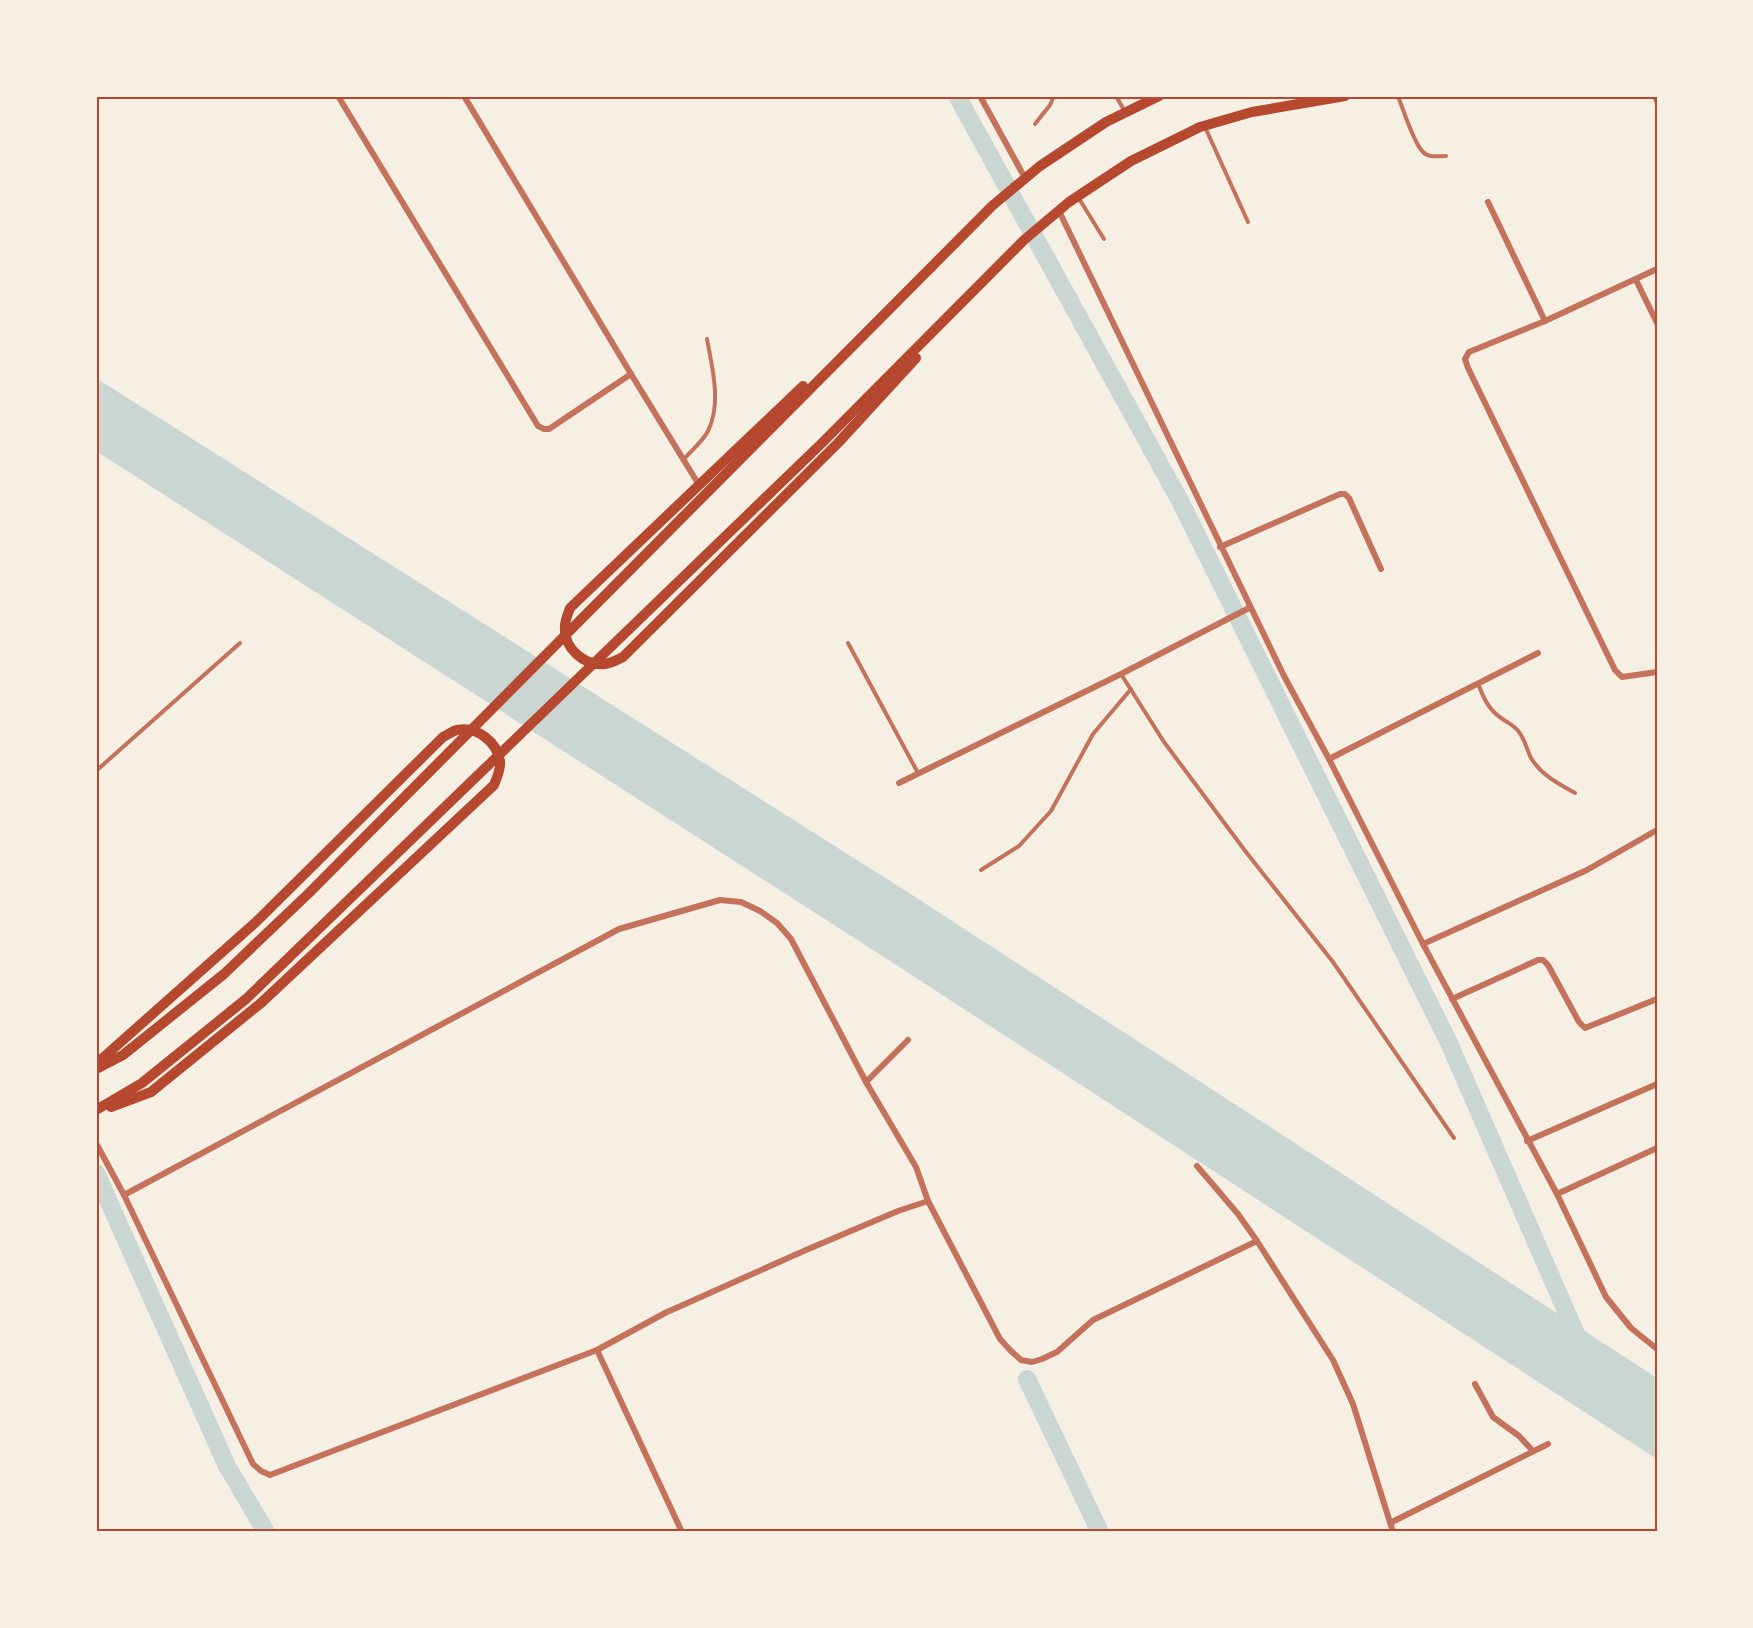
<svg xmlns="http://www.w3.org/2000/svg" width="1753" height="1628" font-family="'Roboto Condensed',sans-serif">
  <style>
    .water { fill: #c9d6d2 }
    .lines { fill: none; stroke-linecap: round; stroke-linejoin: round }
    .canal { stroke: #c9d6d2; stroke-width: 18 }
    .service { stroke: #c5725c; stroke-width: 4 }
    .minor { stroke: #c5725c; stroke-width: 6 }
    .secondary { stroke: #b5482f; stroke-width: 10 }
    .neatline { fill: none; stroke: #b5482f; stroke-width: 2 }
  </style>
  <rect width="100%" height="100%" fill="#f6efe4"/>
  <path class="water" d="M96,378l813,515 748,485v81l-787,-511 -774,-497z"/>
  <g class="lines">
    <g class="canal">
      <path d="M957,96l222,403 270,544 131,300"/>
      <path d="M96,1173l131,293 39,66"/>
      <path d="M1027,1379l73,153"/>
    </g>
    <g class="service">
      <path d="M1116,96l9,16"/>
      <path d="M1398,96c5,13 16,48 25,56 6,6 15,4 23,4"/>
      <path d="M1035,124l15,-19 4,-9"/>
      <path d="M1205,127l43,95"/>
      <path d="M1078,197l26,42"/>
      <path d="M684,459c8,-9 19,-18 24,-28 14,-28 4,-64 -1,-92"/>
      <path d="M848,643l70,130"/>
      <path d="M1121,674l43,68 82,110 87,110 121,176"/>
      <path d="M1478,683c5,14 10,26 23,35 7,5 13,7 18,14 6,8 8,18 12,26 10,17 28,26 44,35"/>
      <path d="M96,771l144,-128"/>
      <path d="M981,870l38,-24 32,-35 42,-77 38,-45"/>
    </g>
    <g class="minor">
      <path d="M338,96l200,330 6,3h5l82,-55"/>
      <path d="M464,96l167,278 68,111"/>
      <path d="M980,96l45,82"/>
      <path d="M1655,96l2,5"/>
      <path d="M1488,202l57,119"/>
      <path d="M1059,211l225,465 45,83 94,185 134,250 49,103 25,31 26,21"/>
      <path d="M1657,269l-112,52 -76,31 -4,7 3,9 147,302 7,7 35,-5"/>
      <path d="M1636,280l21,43"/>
      <path d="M1220,547l120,-53h5l4,4 32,71"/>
      <path d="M1329,759l209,-106"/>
      <path d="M899,783l222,-109 128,-66"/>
      <path d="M1423,944l164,-74 70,-40"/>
      <path d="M1452,999l86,-39h5l5,5 31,57 6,6 72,-29"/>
      <path d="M866,1082l42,-42"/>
      <path d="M1527,1141l130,-57"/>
      <path d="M96,1143l28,52 129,269 8,7 9,4 327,-125 68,-37 141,-63 92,-39 30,-10"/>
      <path d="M1197,1166l41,48 19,27"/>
      <path d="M1557,1194l100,-46"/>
      <path d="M124,1195l495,-266 101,-29 21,2 19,9 17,12 14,16 75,143 50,85 12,34 72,138 11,12 10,9 11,2 10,-3 15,-7 36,-32 164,-79 76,119 20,44 40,128"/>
      <path d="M597,1350l85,182"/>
      <path d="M1475,1384l18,33 26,19 14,15"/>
      <path d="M1390,1523l158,-79"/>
    </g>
    <g class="secondary">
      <path d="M803,386l-233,222c-2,6 -5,12 -5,18 -2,22 19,40 40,38 7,-1 12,-4 18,-7l215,-214 78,-85"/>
      <path d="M96,1064l160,-142 187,-185c5,-2 9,-6 14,-7 20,-4 40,12 43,31 1,9 -3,16 -6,24l-233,218 -110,89 -40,15"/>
      <path d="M96,1069l27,-14 101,-81 85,-81 683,-687 48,-40 66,-44 53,-26"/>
      <path d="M96,1110l46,-27 104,-84 575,-555 203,-204 45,-38 62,-41 69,-34 52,-15 93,-16"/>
    </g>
  </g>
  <rect width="1753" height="1628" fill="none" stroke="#f6efe4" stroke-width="195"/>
  <rect x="98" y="98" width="1558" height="1432" class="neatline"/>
</svg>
